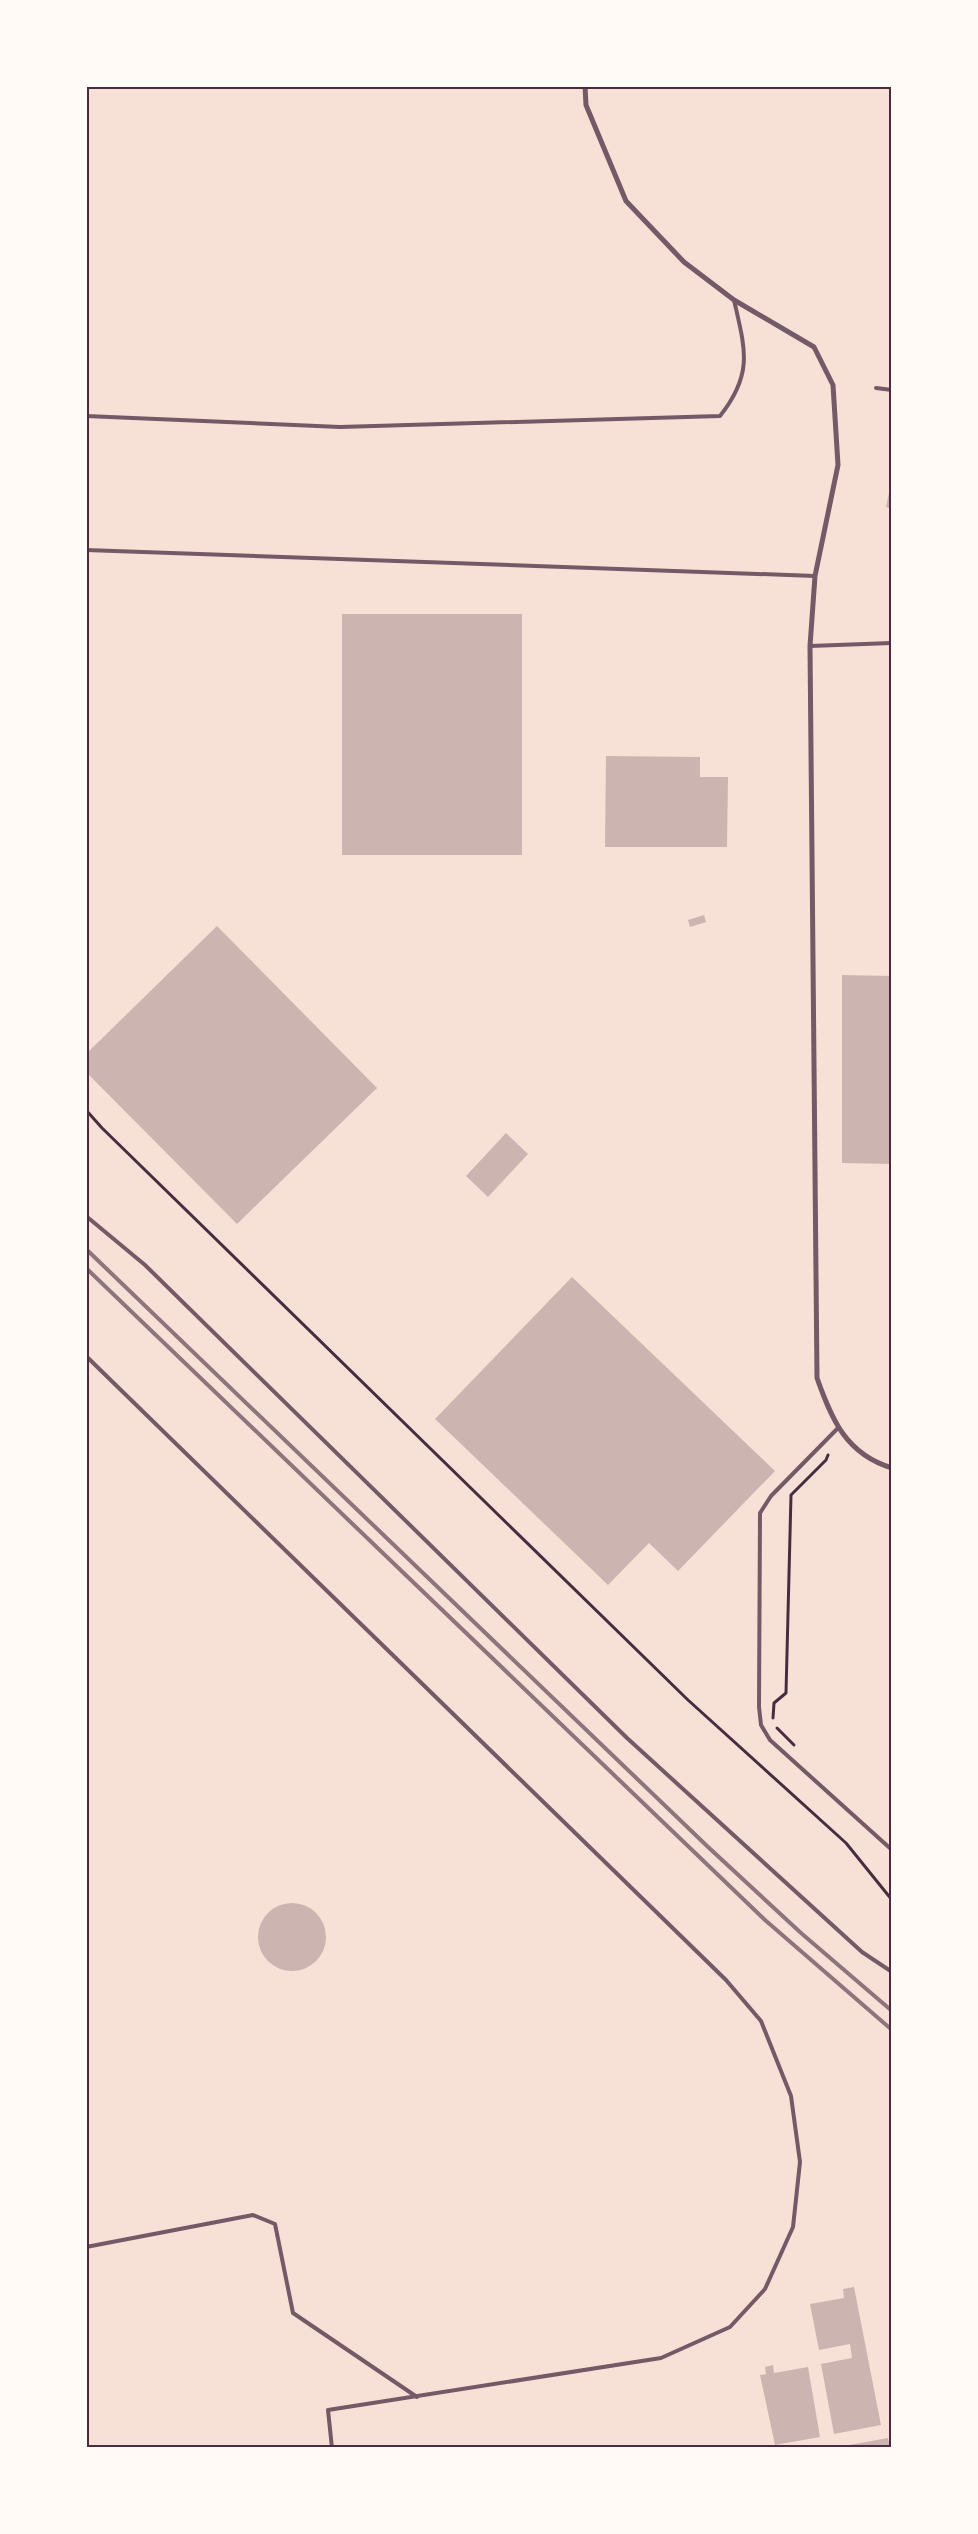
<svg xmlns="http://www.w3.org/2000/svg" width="978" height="2534" font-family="'Source Serif 4',serif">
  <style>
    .building { fill: #ccb4b1 }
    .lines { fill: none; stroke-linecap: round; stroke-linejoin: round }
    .path { stroke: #4a2c40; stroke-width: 3 }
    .service { stroke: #755966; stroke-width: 4 }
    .minor { stroke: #755966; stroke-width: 5 }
    .rail { stroke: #8f747c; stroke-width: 4 }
    .neatline { fill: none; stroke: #4a2c40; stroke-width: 2 }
  </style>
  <rect width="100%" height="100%" fill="#f7e1d7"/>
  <g class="building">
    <path d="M891,484h1v25l-6,-2z"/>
    <rect x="342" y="614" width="180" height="241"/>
    <path d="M606,756l94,1v20h28l-1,70h-122z"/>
    <path d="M704,915l2,7 -16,5 -2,-7z"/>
    <path d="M217,926l160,162 -140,136 -151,-152v-18z"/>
    <path d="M842,975l50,1v188l-50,-1z"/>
    <path d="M506,1133l22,21 -40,43 -22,-21z"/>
    <path d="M572,1277l203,194 -97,100 -29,-28 -41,42 -173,-166z"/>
    <circle cx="292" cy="1937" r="34"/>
    <path d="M854,2287l27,138 -47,9 -13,-70 31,-6 -2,-14 -31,6 -9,-46 34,-6 -1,-9z"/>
    <path d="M773,2365l1,8 34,-6 12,70 -45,8 -15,-70 6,-1 -1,-7z"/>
    <path d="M888,2438l2,10h-52v-1z"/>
  </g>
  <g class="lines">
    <g class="path">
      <path d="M86,1110l16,18 586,572 158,143 46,57"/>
      <path d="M773,1718l1,-15 12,-10 5,-198 35,-35 2,-5"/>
      <path d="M777,1728l17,17"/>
    </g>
    <g class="service">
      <path d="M876,388l16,2"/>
      <path d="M86,416l254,11 380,-11c34,-43 25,-67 14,-116"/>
      <path d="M86,550l729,26"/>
      <path d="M810,646l82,-3"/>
      <path d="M86,1216l59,49 482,473 235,214 30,20"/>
      <path d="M86,1356l640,624 35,41 30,75 9,66 -7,65 -28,62 -35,38 -69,31 -333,52 4,38"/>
      <path d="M838,1428l-67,68 -11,17 -1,194 2,18 9,15 122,110"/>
      <path d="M86,2247l167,-32 22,9 18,89 124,84"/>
    </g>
    <path class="minor" d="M585,86l1,19 40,96 58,61 50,38 80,47 19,38 5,80 -23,111 -5,70 7,732c15,42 29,76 75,90"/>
    <g class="rail">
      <path d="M86,1249l621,597 94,87 91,78"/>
      <path d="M86,1268l679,652 127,110"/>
    </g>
  </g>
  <rect width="978" height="2534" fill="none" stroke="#fffaf5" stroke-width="175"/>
  <rect x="88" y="88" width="802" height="2358" class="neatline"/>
</svg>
